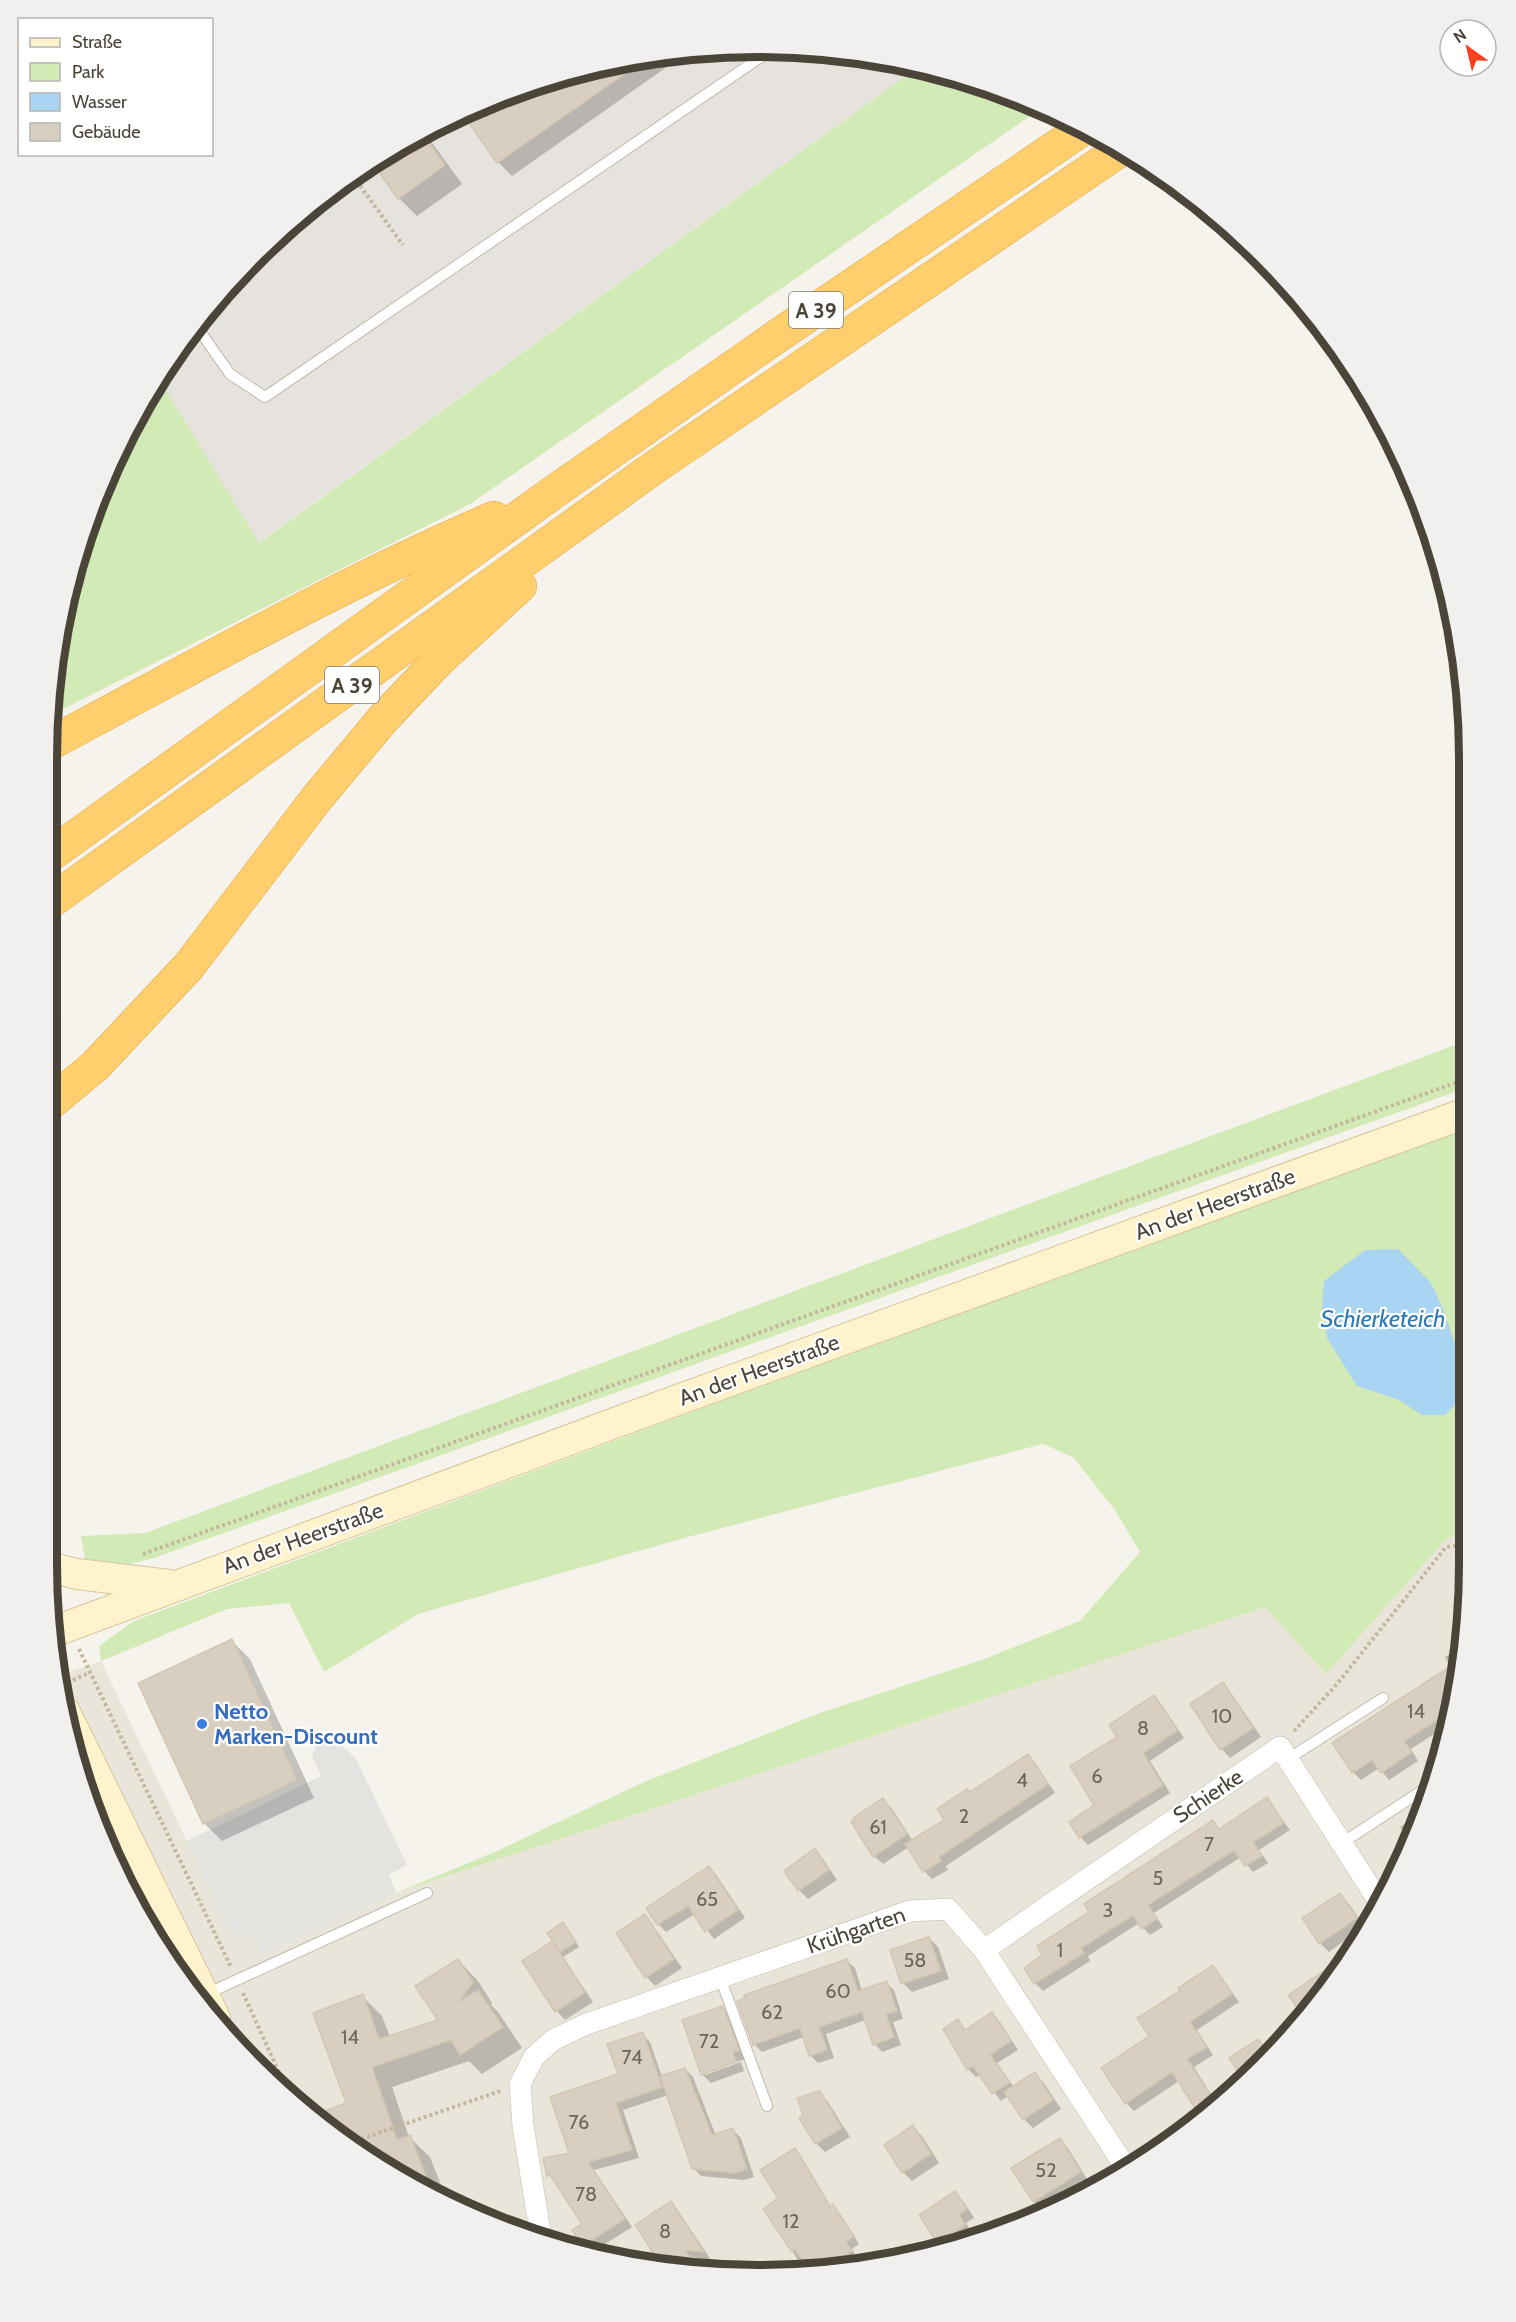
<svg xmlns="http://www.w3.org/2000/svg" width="1516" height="2322" font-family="Cabin,sans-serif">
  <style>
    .residential { fill: #eae5da }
    .industrial { fill: #e6e2dd }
    .green { fill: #d2eab5 }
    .parking { fill: #e5e3e0 }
    .water { fill: #a9d4f2 }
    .shadow { fill: #0003 }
    .building { fill: #d8cfc1; stroke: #d3c7b4; stroke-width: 1.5 }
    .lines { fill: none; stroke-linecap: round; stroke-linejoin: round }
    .lane-casing { stroke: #c2bbae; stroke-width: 12 }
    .street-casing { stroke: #c2bbae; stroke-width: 22 }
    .secondary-casing { stroke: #d6c79b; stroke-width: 32 }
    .highway-casing { stroke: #e0a43c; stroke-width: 34 }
    .path { stroke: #c4b79f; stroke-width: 4; stroke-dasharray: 3 3; stroke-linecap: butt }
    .lane { stroke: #fff; stroke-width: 10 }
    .street { stroke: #fff; stroke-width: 21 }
    .secondary { stroke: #fff3cd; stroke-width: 30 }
    .highway { stroke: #ffcf6e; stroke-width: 33 }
    .shop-dot { fill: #3f7fe0; stroke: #fff; stroke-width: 2 }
    .labels { text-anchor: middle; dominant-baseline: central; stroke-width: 4.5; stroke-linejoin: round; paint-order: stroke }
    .number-label { font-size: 20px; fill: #6e675b }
    .shield { fill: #fff; stroke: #817c74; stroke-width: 1.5 }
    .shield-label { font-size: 21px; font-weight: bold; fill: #4b4439 }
    .street-label { font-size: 22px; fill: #4b4439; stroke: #fff }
    .shop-label { font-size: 22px; font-weight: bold; fill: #366cbe; stroke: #fff; text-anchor: start }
    .water-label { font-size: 24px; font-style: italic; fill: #2e7ab2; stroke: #fff }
    .rim { fill: none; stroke: #4b4439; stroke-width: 8 }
  </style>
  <rect width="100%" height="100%" fill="#f6f3ec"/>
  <path class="residential" d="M1464,1534l-1,123 -18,91 -49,130 -103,155 -102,95 -77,52 -172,71 -137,23h-93l-93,-12 -133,-41 -161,-93 -70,-61 -88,-107 -83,-168 -27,-116 44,-15 133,279 17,-8 11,22 134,-61 869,-286 182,-69z"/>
  <path class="industrial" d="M712,48l139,5 66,15 -659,475 -97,-161 62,-93 102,-96 119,-73 130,-49z"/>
  <g class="green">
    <path d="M917,68l70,16 53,25 -570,395 -417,210v-49l18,-91 49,-130 41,-62 98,161z"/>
    <path d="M1466,1041v47l-1312,470 -25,6h-43l-5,-28 64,-3z"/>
    <path d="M1466,1126v75l-10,5 9,23 -1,305 -17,4 -121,136 -61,-67 -869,286 103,-43 145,-68 176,-69 159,-52 101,-40 60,-69 -25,-42 -42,-53 -30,-13 -355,93 -270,77 -94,58 -35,-69 -62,6 -126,52 -2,-15 35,-25 1024,-384z"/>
  </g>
  <path class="parking" d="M319,1739l26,9 11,11 51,106 -18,10 7,18 -134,62 -11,-23 -17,8 -47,-99 134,-65 -9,-20z"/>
  <path class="water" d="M1398,1249l33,34 13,28 16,48 3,38 -18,18h-23l-23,-15 -42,-14 -30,-48 -5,-31 2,-26 41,-31z"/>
  <g class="shadow">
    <path d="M688,52l-176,124 -14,-14 -35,-50 111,-41z"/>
    <path d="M424,132l38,52 -45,32 -18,-18 -25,-35z"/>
    <path d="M232,1641l18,18 64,139 -92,43 -18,-18z"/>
    <path d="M1463,1645v12l-11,55 -8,6 4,7 -37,24 7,12 -29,19 -10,-12 -18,12 -8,-8 98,-105 -6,-10z"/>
    <path d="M1223,1684l8,9 30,44 -31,21 -8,-9z"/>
    <path d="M1154,1697l8,8 22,33 -34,23 20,32 -82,52 -8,-8 16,-32 23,-68z"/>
    <path d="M1028,1756l8,8 19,29 -109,73 2,4 -16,9 -8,-8 -15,-24 -26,17 -9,-8 9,-56 9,9 21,32 33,-21 24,-26z"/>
    <path d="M1267,1799l23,31 -31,20 9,13 -15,9 -12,-15 -87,56 9,14 -13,8 -11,-12 -51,33 2,5 -47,30 -7,-7 -10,-16 19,-12 46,-43 122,-91 7,8z"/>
    <path d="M1421,1814l-11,28 -10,-15z"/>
    <path d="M815,1850l8,9 14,21 -29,19 -9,-9z"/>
    <path d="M1404,1857l-7,19 -6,-10z"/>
    <path d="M709,1868l8,8 28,42 -31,21 -19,-25 -29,18 -8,-8z"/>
    <path d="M1340,1895l9,9 15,22 -35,26 -9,-9 -16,-24z"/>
    <path d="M644,1916l9,9 29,43 -27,18 -8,-9 -29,-43z"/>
    <path d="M567,1928l12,19 -16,10 30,45 -28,18 -8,-9 -5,-68 7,6z"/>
    <path d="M929,1938l9,9 11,32 -37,13 -9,-9 -11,-32z"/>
    <path d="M458,1960l20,21 14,22 -1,2 7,7 24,36 -40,26 -13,-13 -77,26 17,50 21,20 16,41 -118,-68 -6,-16 26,-10 14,-108 20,20 8,21 50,-16z"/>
    <path d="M847,1961l8,7 7,23 24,-8 8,7 9,29 -10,3 8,23 -19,7 -7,-8 -9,-24 -40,14 8,24 -16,5 -8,-8 -6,-18 -42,15 -8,-8z"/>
    <path d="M1213,1967l7,8 19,27 -42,28 16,25 -19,12 23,37 -26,24 -31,21 -2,-3 42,-27 -6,-9 3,-2 -18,-27 -45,30 -8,-8 25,-67 31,-45z"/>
    <path d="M722,2008l9,8 15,43 -41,13v3l36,-13 3,9 -33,12 -9,-9z"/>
    <path d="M992,2014l8,8 18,28 -21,13 17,24 21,-13 9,9 17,26 -28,19 -9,-9 -16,-23 -7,5 -21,-27 -4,3 -8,-8 -10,-48 9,10z"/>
    <path d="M642,2034l8,8 12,35 23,-8 8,8 23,59 17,-6 8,8 13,39 -10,3 -43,-4 -8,-8 -25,-73 -45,15 16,48 -45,12 38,57 -35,22 5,8 -20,-6 4,-3 -3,-3 1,-21 -28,-41 -7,-8 22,-21 48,-79z"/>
    <path d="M819,2093l9,9 22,35 -25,15 -9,-9 -15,-25z"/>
    <path d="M913,2127l9,9 17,27 -27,18 -9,-9z"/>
    <path d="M1059,2140l9,8 25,41 -51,21 -8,-9z"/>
    <path d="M795,2150l6,6 30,51 8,6 20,31 -7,5 5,9 -15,10 -35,6 -42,-65 15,-10z"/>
    <path d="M955,2193l9,9 10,16 -8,5 7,11 -27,16 -8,-8 -17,-27z"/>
    <path d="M670,2203l9,9 32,48 -19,-3 10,16 -37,-5z"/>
  </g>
  <g class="building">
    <path d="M646,59l-149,104 -35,-50 112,-42z"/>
    <path d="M422,133l23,32 -47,34 -25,-35z"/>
    <path d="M232,1639l65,141 -94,44 -65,-141z"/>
    <path d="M1463,1658l-10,52 -49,31 8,11 -31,21 -9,-13 -20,13 -20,-30z"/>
    <path d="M1223,1682l30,46 -33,22 -30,-46z"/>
    <path d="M1154,1695l24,35 -35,23 20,32 -84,53 -10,-16 25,-17 -24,-39 47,-29 -8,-12z"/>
    <path d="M1028,1754l20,30 -109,73 2,4 -18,11 -18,-28 39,-24 -7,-11 30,-20 3,3z"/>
    <path d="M1267,1797l17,26 -31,19 9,14 -17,10 -11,-16 -86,55 9,14 -16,10 -8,-14 -52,33 3,5 -50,31 -10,-16 18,-13 -5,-9 52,-34 -5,-8 129,-84 6,9z"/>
    <path d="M883,1798l24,36 -34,23 -22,-35 3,-2 -1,-2z"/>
    <path d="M815,1848l14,22 -31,21 -14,-20z"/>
    <path d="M709,1866l29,44 -33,22 -17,-26 -31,19 -11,-17z"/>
    <path d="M1340,1893l17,25 -38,26 -17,-26z"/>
    <path d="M645,1914l29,45 -29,19 -29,-45z"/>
    <path d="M563,1922l13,20 -16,10 -13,-19z"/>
    <path d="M929,1937l12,34 -40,13 -11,-34z"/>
    <path d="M552,1941l33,51 -30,20 -33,-51z"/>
    <path d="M458,1959l15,23 -14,20 19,-12 25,37 -43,28 -9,-15 -79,27 25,73 13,-5 21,55 -105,-61 -6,-16 26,-10 -33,-90 50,-19 16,45 59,-19 -23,-34z"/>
    <path d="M847,1959l11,32 29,-10 10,30 -11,3 8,23 -21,8 -11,-33 -43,15 8,23 -18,6 -9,-28 -47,17 -16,-44 8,-3 -1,-3z"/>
    <path d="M1342,1959l-31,48 -7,10 -16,-22z"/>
    <path d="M1213,1965l19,29 -42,28 17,25 -20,12 30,46 -17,11 -28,-44 -47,32 -24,-36 48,-32 -12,-18 43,-27 -2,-3z"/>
    <path d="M723,2006l16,44 -6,2 3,10 -35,13 -19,-55z"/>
    <path d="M992,2012l19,29 -21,14 20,27 -18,12 -19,-28 -6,4 -24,-41 15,-10 7,11z"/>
    <path d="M643,2032l19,55 -46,16 16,47 -44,12 37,57 -43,27 -10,-16 10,-6 -32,-49 -3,1 -4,-18 26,-5 -19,-56 68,-23 -11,-30z"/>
    <path d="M1258,2039l11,17 -26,24 -14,-22z"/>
    <path d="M685,2068l27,67 21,-7 14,41 -12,4 -43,-4 -32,-93z"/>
    <path d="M1035,2072l18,28 -30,20 -19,-28z"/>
    <path d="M820,2091l22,37 -27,16 -16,-26 4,-3 -6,-17z"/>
    <path d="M913,2125l18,29 -29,19 -18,-28z"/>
    <path d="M1060,2138l21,34 -48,30 -22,-34z"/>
    <path d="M795,2148l35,58 3,-2 21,32 -8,6 6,9 -32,20 -9,2 -16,-24 -4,2 -28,-42 15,-11 -18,-28z"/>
    <path d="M955,2191l12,18 -8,5 6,11 -28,18 -18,-28z"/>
    <path d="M671,2201l33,51 -19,-2 16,23 -38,-5 -28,-43z"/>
  </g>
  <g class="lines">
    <g class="lane-casing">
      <g id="lane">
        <path d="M197,327l33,47 35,23 506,-347"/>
        <path d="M1288,1759l95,-61"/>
        <path d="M1342,1843l90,-59"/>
        <path d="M720,1977l47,129"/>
        <path d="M204,1995l223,-102"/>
      </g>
    </g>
    <g class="street-casing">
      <g id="street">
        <path d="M984,1950l296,-203 100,156"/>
        <path d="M541,2238l-18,-112 -3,-42 14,-27 19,-17 31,-15 326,-114 38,-2 36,41 144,221"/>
      </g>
    </g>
    <g class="secondary-casing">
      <g id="secondary">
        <path d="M53,1568l24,6 92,11"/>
        <path d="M53,1632l567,-211 846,-308"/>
        <path d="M65,1712l150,306"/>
      </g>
    </g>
    <g class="highway-casing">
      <g id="highway">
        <path d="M53,742c145,-77 289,-159 441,-224"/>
        <path d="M53,853l498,-359 225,-157 308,-209"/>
        <path d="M53,900l599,-431 471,-321"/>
        <path d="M53,1101l42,-35 94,-100 128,-168 66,-79 56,-59 81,-74"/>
      </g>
    </g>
    <g class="path">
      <path d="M353,176l50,69"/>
      <path d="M143,1554l1323,-475"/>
      <path d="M79,1649l152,318"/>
      <path d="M62,1685l27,-12"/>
      <path d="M1294,1731l43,-47 109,-137 18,-2"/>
      <path d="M243,1993l48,106"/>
      <path d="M350,2143l150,-52"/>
    </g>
    <use href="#lane" class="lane"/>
    <use href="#street" class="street"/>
    <use href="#secondary" class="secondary"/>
    <use href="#highway" class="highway"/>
  </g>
  <circle class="shop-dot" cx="202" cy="1724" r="6"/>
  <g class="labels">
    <g class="number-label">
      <text x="1416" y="1711">14</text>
      <text x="1222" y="1716">10</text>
      <text x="1143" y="1728">8</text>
      <text x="1097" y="1776">6</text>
      <text x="1022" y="1780">4</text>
      <text x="964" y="1816">2</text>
      <text x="878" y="1827">61</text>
      <text x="1209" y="1844">7</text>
      <text x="1158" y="1878">5</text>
      <text x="707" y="1899">65</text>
      <text x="1108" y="1910">3</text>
      <text x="1060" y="1950">1</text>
      <text x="915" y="1960">58</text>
      <text x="838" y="1991">60</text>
      <text x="772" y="2012">62</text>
      <text x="350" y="2037">14</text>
      <text x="709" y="2041">72</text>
      <text x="632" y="2057">74</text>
      <text x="579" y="2122">76</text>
      <text x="1046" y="2170">52</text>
      <text x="586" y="2194">78</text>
      <text x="791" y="2221">12</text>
      <text x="665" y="2231">8</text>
    </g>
    <g class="shield">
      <rect x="789" y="292" width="54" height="36" rx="4.5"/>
      <rect x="325" y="667" width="54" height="36" rx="4.5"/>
    </g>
    <g class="shield-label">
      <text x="816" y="310">A 39</text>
      <text x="352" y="685">A 39</text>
    </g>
    <g class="street-label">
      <text transform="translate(1215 1204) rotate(-20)">An der Heerstraße</text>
      <text transform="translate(759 1370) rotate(-20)">An der Heerstraße</text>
      <text transform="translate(303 1538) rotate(-20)">An der Heerstraße</text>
      <text transform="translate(1208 1796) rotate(-34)">Schierke</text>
      <text transform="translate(856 1930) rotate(-19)">Krühgarten</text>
    </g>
    <g class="shop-label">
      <text x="214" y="1711">Netto<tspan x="214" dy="25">Marken-Discount</tspan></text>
    </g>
    <g class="water-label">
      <text x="1383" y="1318">Schierketeich</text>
    </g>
  </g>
  <path d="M0 0H1516V2322H0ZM758 57H758A701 701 0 0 1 1459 758V1564A701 701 0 0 1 758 2265H758A701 701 0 0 1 57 1564V758A701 701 0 0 1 758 57Z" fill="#f1f0ef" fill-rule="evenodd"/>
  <path class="rim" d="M758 57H758A701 701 0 0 1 1459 758V1564A701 701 0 0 1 758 2265H758A701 701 0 0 1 57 1564V758A701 701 0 0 1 758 57Z"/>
  <rect x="18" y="18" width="195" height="138" fill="#ffffff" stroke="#b7b4b0" stroke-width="1.5"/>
  <rect x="30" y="38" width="30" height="9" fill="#fff3cd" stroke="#b7b4b0" stroke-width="1.5"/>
  <text x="72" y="48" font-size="18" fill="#4b4439">Straße</text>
  <rect x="30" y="63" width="30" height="18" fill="#d2eab5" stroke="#b7b4b0" stroke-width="1.5"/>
  <text x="72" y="78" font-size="18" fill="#4b4439">Park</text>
  <rect x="30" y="93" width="30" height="18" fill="#a9d4f2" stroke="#b7b4b0" stroke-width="1.5"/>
  <text x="72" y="108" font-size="18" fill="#4b4439">Wasser</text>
  <rect x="30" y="123" width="30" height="18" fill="#d8cfc1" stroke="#b7b4b0" stroke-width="1.5"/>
  <text x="72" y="138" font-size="18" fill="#4b4439">Gebäude</text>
  <g transform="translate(1468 48) rotate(326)"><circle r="28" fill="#ffffff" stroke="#b7b4b0" stroke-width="1.5"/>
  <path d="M0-4.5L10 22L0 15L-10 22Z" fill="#fc3f1d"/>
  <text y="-9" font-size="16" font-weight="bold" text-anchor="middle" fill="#4b4439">N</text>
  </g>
</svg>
